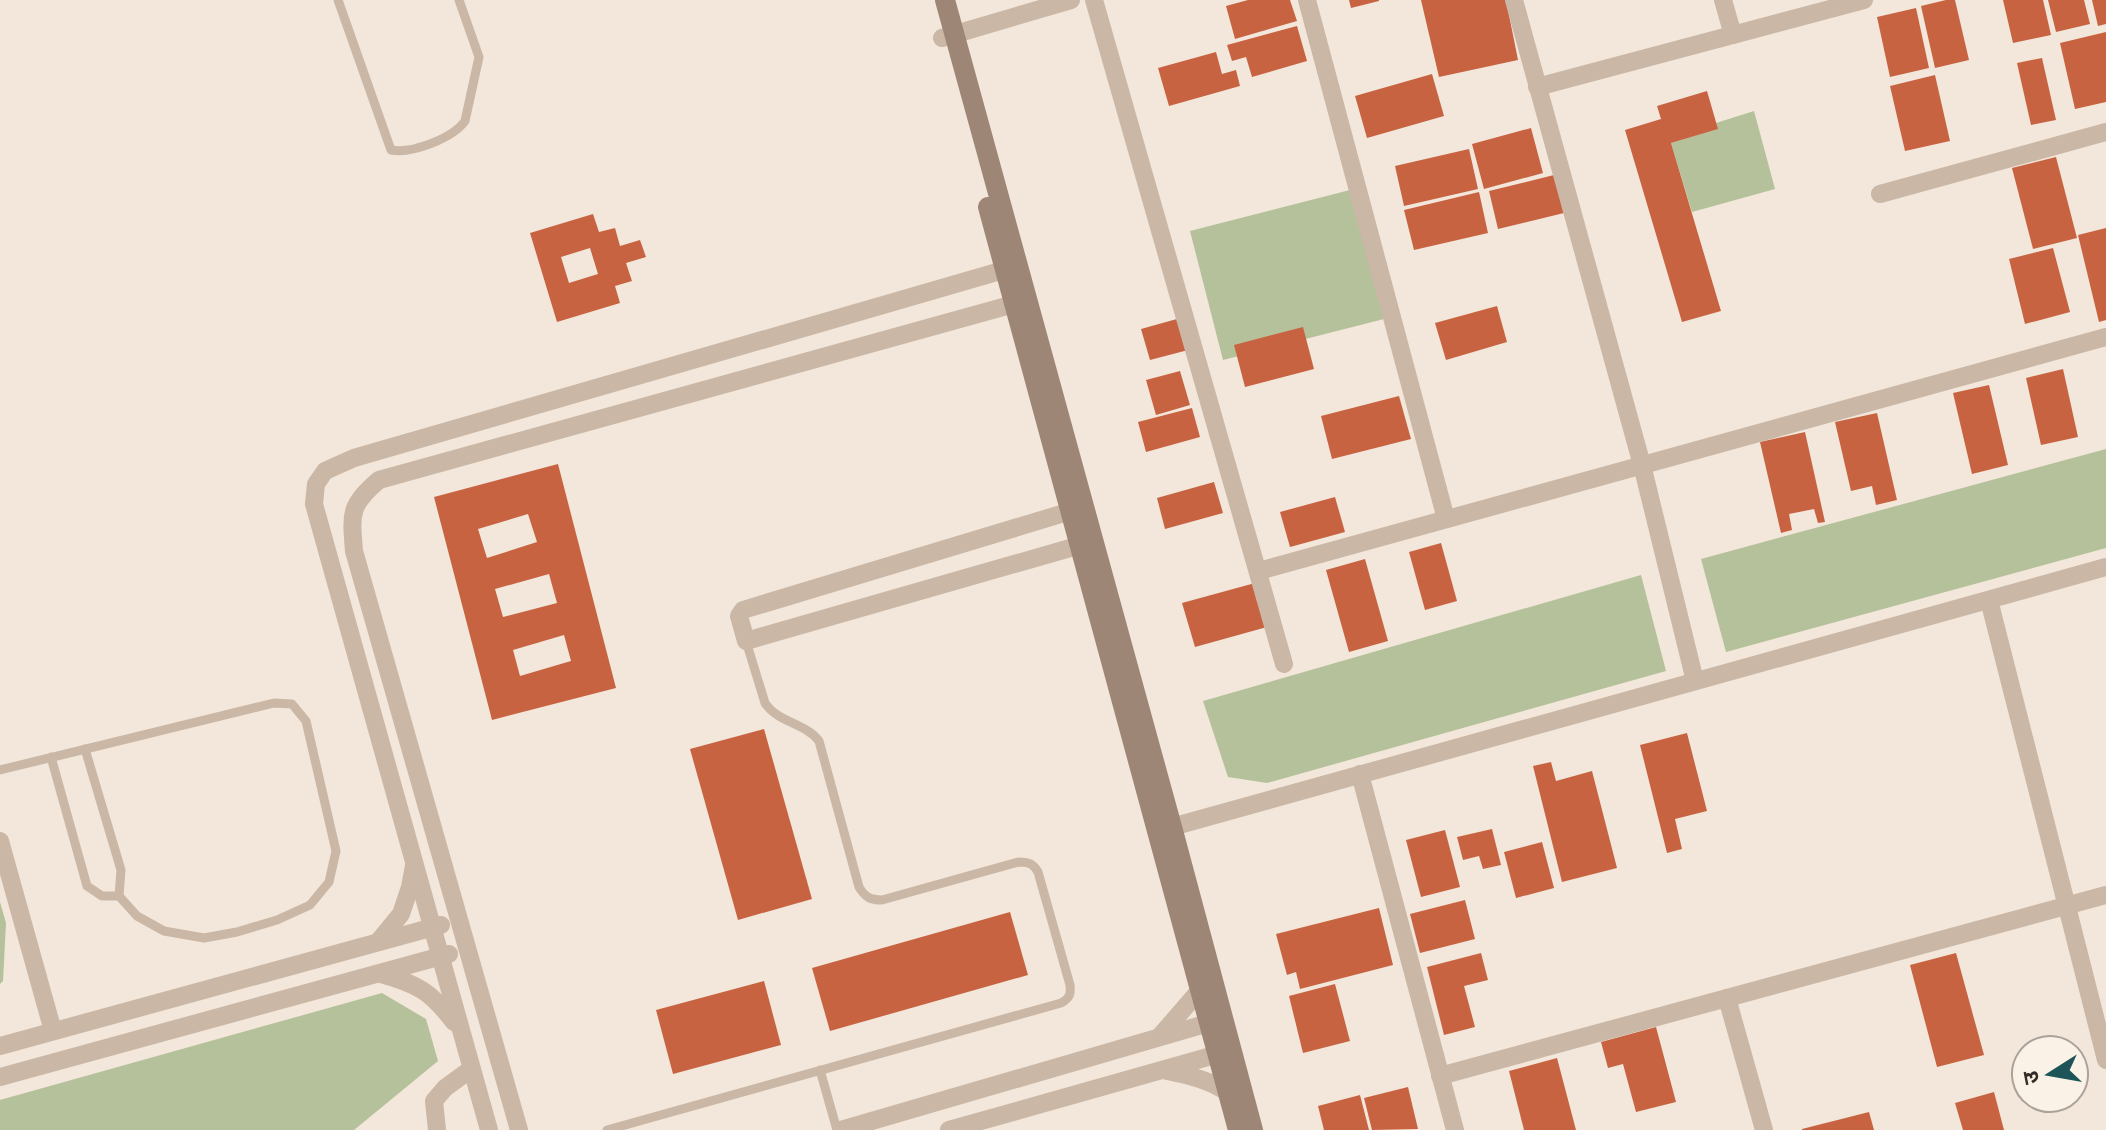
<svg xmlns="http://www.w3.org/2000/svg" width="2106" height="1130" font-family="'Sofia Sans Condensed','Noto Sans Devanagari',sans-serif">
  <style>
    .green { fill: #b4c19a }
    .building { fill: #c86342; fill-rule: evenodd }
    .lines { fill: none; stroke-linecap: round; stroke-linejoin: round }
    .lane { stroke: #cab7a6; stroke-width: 9 }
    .street { stroke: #cab7a6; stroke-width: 18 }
    .secondary { stroke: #9e8677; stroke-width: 20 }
  </style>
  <rect width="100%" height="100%" fill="#f2e7da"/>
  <g class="green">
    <path d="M1754,111l21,78 -83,23 -21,-69 46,-14 -1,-6z"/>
    <path d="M1350,190l34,129 -161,41 -33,-129z"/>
    <path d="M2106,449v99l-380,104 -25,-93z"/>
    <path d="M1641,575l25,96 -399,112 -39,-6 -25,-76z"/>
    <path d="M0,902l6,21 -3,58 -3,3z"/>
    <path d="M382,993l44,26 12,42 -84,69h-354v-30z"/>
  </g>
  <g class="building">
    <path d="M1248,0h42l7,21 -62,18 -9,-33z"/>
    <path d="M1349,0h30v1l-28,7z"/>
    <path d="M1421,0h85l12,60 -79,17z"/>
    <path d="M1946,0h9l14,60 -34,8 -14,-62z"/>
    <path d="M2003,0h40l8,35 -38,8z"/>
    <path d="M2048,0h36l6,24 -34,8z"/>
    <path d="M2092,0h14v24l-8,2z"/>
    <path d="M1916,8l13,60 -39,9 -13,-60z"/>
    <path d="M1297,26l10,35 -55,16 -6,-20 -14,4 -5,-16z"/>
    <path d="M2106,32v70l-31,7 -15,-66z"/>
    <path d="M1216,52l6,22 14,-4 4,16 -71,20 -11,-38z"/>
    <path d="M2042,58l14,62 -25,5 -14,-62z"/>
    <path d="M1432,74l12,42 -77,22 -12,-42z"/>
    <path d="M1935,75l15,66 -45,10 -15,-65z"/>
    <path d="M1707,91l11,38 -47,14 50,168 -39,11 -57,-192 36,-11 -4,-13z"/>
    <path d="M1531,128l12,45 -59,16 -12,-45z"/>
    <path d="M1469,149l9,40 -74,17 -9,-40z"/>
    <path d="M2056,157l21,81 -44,11 -21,-81z"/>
    <path d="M1554,175l10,38 -66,16 -9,-38z"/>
    <path d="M1479,192l9,41 -74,17 -10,-40z"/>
    <path d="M593,214l6,18 16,-4 5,18 20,-6 6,17 -20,6 6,18 -17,5 5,17 -63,19 -27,-89zM590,248l8,26 -29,9 -8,-26z"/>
    <path d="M2106,228v92l-7,2 -21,-87z"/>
    <path d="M2053,248l17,64 -45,12 -16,-65z"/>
    <path d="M1497,306l10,36 -61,18 -11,-37z"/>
    <path d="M1184,317l8,32 -42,11 -9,-31z"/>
    <path d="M1303,327l11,42 -69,18 -11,-42z"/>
    <path d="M2063,369l15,68 -37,8 -15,-67z"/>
    <path d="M1180,371l10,34 -34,10 -10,-35z"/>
    <path d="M1989,385l19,80 -36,9 -19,-81z"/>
    <path d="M1399,396l12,43 -79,20 -11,-43z"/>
    <path d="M1192,408l8,29 -54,15 -8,-30z"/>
    <path d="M1877,413l20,87 -21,5 -4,-19 -21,5 -16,-69z"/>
    <path d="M1805,432l20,90 -7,1 -4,-14 -25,5 3,16 -11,3 -21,-91z"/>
    <path d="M558,464l58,224 -124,32 -58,-223zM528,514l9,28 -50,16 -9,-29zM549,574l8,29 -54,14 -8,-28zM564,635l7,26 -51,15 -7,-26z"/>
    <path d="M1214,482l9,31 -58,16 -8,-31z"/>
    <path d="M1335,497l10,35 -55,15 -10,-35z"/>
    <path d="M1441,543l16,58 -32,9 -16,-58z"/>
    <path d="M1365,559l23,82 -39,11 -23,-82z"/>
    <path d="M1255,583l12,44 -72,20 -13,-44z"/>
    <path d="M764,729l48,170 -74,21 -48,-171z"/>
    <path d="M1687,733l20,78 -32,8 7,30 -15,4 -27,-108z"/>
    <path d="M1551,762l5,19 36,-10 25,97 -55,14 -29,-116z"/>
    <path d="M1492,829l9,36 -18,4 -4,-13 -16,4 -6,-23z"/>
    <path d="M1445,830l15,57 -39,10 -15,-57z"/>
    <path d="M1542,842l12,46 -38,10 -12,-46z"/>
    <path d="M1465,900l10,39 -55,14 -10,-39z"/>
    <path d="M1379,908l14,57 -93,24 -4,-17 -9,3 -11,-41z"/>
    <path d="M1010,912l18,63 -198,56 -18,-63z"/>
    <path d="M1481,953l7,27 -24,6 11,41 -31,8 -17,-68z"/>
    <path d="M1956,953l28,102 -47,12 -27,-102z"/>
    <path d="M764,981l17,64 -108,29 -17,-64z"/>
    <path d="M1335,984l15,57 -47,12 -14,-57z"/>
    <path d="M1656,1027l20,75 -40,10 -13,-48 -15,4 -7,-26z"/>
    <path d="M1557,1058l19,72h-52l-15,-59z"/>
    <path d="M1408,1087l10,42 -46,1 -8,-32z"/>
    <path d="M1994,1092l10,38h-41l-8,-27z"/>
    <path d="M1360,1095l9,35h-45l-6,-24z"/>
    <path d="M1869,1112l5,18h-72v-1z"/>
  </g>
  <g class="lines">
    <g class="lane">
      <path d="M338,0l53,150c21,4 62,-12 74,-29l14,-64 -20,-57"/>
      <path d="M51,757l36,129 15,10h17l2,-26 -36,-121"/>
      <path d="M0,770l274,-67 18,1 14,17 30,130 -7,31 -19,23 -33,15 -40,12 -33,6 -40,-7 -27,-15 -18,-20"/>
      <path d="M820,1070l17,60"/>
      <path d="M607,1130l454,-127c9,-5 10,-9 9,-18l-32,-113c-5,-9 -10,-10 -20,-10l-136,38c-12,0 -17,-3 -23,-13l-40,-146c-15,-19 -41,-18 -54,-38l-19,-62"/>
    </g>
    <g class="street">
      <path d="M1094,0l190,664"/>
      <path d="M1307,0l139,519"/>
      <path d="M1514,0l128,465 53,216"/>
      <path d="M1723,0l10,35"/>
      <path d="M942,38l129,-38"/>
      <path d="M1537,87l327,-87"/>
      <path d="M1880,194l226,-62"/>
      <path d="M1081,508l-338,102 -4,6 7,25 345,-99"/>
      <path d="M1259,571l847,-234"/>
      <path d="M1989,600l117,460"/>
      <path d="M1360,774l95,356"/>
      <path d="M1161,830l945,-263"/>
      <path d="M0,841l53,190"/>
      <path d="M378,942l23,-28 9,-27 4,-21"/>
      <path d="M381,974c37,10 50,18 73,48"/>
      <path d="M1727,998l37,132"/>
      <path d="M1161,1035l39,-45"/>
      <path d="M0,1046l441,-121"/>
      <path d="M1167,1071c20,4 44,9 61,22"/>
      <path d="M1440,1076l666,-181"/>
      <path d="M0,1077l449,-123"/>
      <path d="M437,1130l-3,-29 11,-13 26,-19"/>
      <path d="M489,1130l-175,-626 2,-20 9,-13 29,-13 664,-192"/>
      <path d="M519,1130l-165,-579c-3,-37 -5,-46 25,-71l646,-179"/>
      <path d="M841,1130l381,-111"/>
      <path d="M949,1130l280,-79"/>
    </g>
    <g class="secondary">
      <path d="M945,0l227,827 81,303"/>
      <path d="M988,207l250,923"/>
    </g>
  </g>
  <g transform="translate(2050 1074) rotate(259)"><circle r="38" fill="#faf1e7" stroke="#aca29a" stroke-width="2"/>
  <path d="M0-6L14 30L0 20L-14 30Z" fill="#1c5458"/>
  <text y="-12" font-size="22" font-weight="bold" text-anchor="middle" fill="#362c27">उ</text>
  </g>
</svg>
